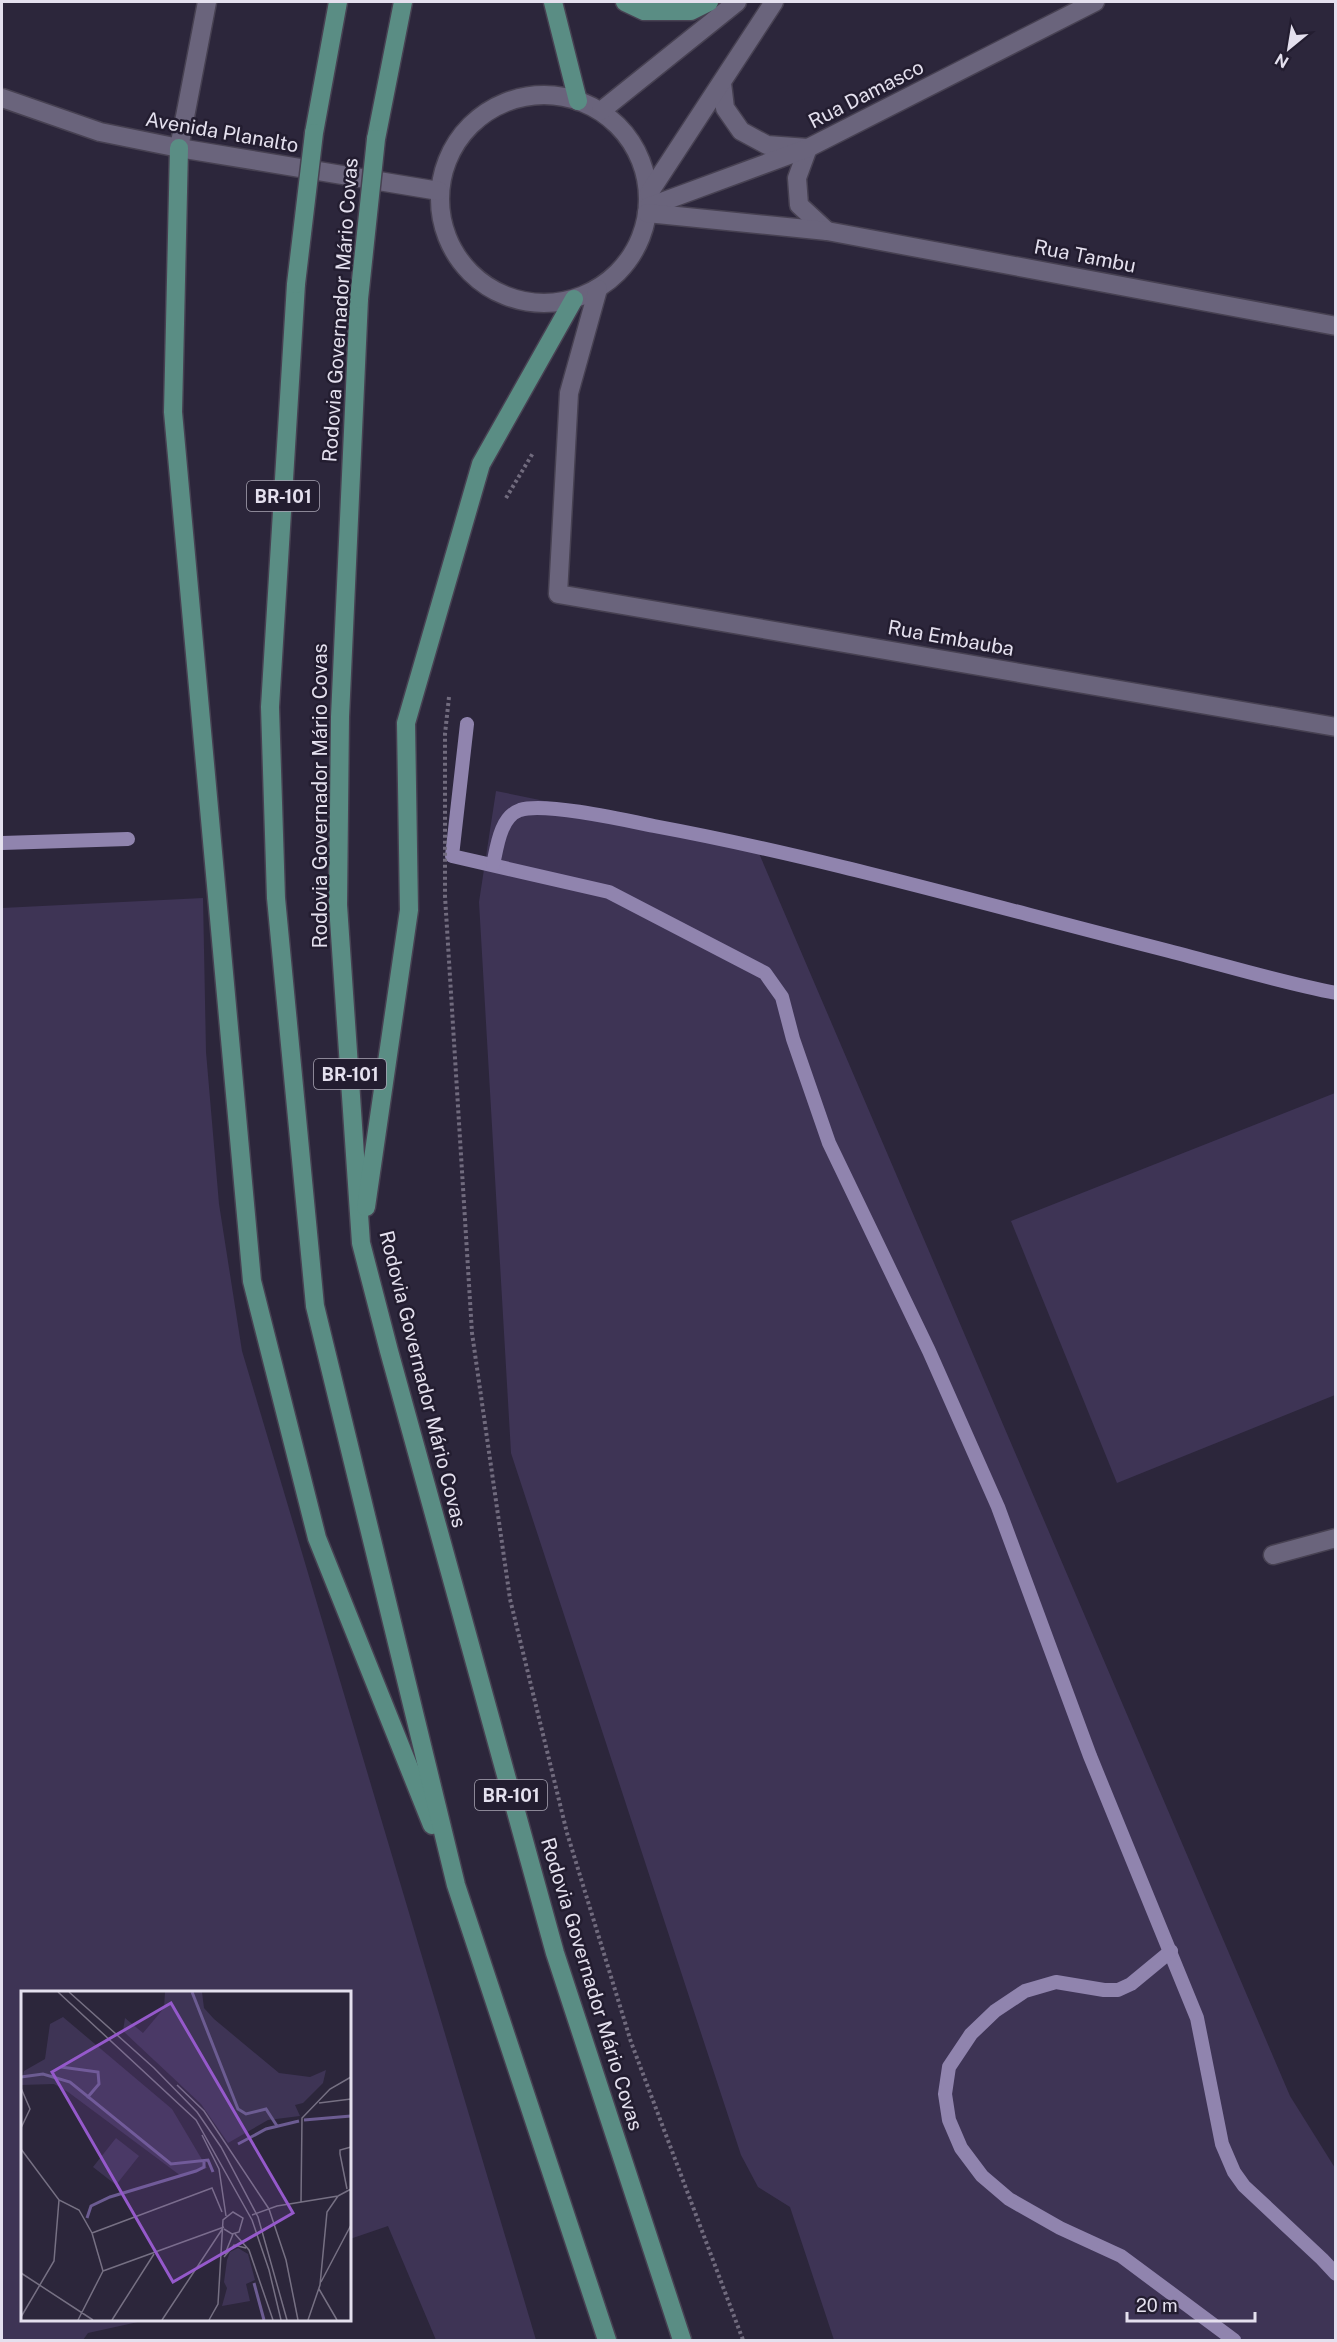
<svg xmlns="http://www.w3.org/2000/svg" width="1337" height="2342" font-family="'Public Sans',sans-serif">
  <style>
    .green { fill: #3e3455 }
    .lines { fill: none; stroke-linecap: round; stroke-linejoin: round }
    .stream { stroke: #9084ae; stroke-width: 14 }
    .service-casing { stroke: #474152; stroke-width: 21 }
    .minor-casing { stroke: #474152; stroke-width: 21 }
    .tertiary-casing { stroke: #474152; stroke-width: 21 }
    .primary-casing { stroke: #474152; stroke-width: 21 }
    .path { stroke: #716b7e; stroke-width: 4; stroke-dasharray: 3 3; stroke-linecap: butt }
    .service { stroke: #6a647c; stroke-width: 18 }
    .minor { stroke: #6a647c; stroke-width: 18 }
    .tertiary { stroke: #6a647c; stroke-width: 18 }
    .primary { stroke: #5a8d84; stroke-width: 18 }
    .primary-bridge-casing { stroke: #474152; stroke-width: 21; stroke-linecap: butt }
    .primary-bridge { stroke: #5a8d84; stroke-width: 18 }
    .labels { text-anchor: middle; dominant-baseline: central; stroke-width: 5; stroke-linejoin: round; paint-order: stroke }
    .shield { fill: #231d30; stroke: #aaa6b5; stroke-width: 1.5 }
    .shield-label { font-size: 18px; font-weight: bold; fill: #e4e0ee }
    .street-label { font-size: 20px; fill: #e4e0ee; stroke: #231d30 }
    .inset-river { fill: none; stroke: #6c5c92; stroke-width: 3 }
    .inset-road { fill: none; stroke: #767083; stroke-width: 1.5 }
    .view { fill: #9559cb; fill-opacity: 0.15; stroke: #9559cb; stroke-width: 3 }
    .inset-edge { fill: none; stroke: #e4e0ee; stroke-width: 3 }
  </style>
  <rect width="100%" height="100%" fill="#2c263b"/>
  <g class="green">
    <path d="M496,791l259,53 535,1252 45,72v172h-501l-44,-133 -32,-20 -17,-32 -230,-702 -32,-551z"/>
    <path d="M203,898l3,154 13,152 23,147 294,989h-100l-48,-114 -38,13v-247h-328v328h125l-59,13 -5,7h-81v-1432z"/>
    <path d="M1335,1093v302l-218,88 -106,-262z"/>
  </g>
  <g class="lines">
    <g class="stream">
      <path d="M467,724l-15,132 157,36 156,81 17,24 11,42 36,104 100,208 69,156 92,249 107,262 25,126 12,28 10,14 78,73 14,15"/>
      <path d="M2,843l126,-4"/>
      <path d="M493,865c4,-18 7,-48 27,-55 25,-8 105,10 134,16 173,32 344,82 515,125 55,14 110,31 167,42"/>
      <path d="M1171,1951l-40,33 -13,6h-14l-48,-8 -31,9 -30,20 -24,23 -22,33 -4,27 4,26 12,28 21,28 27,23 51,29 61,28 113,84"/>
    </g>
    <g class="service-casing">
      <path id="service" d="M1273,1555l63,-17"/>
    </g>
    <g class="minor-casing">
      <g id="minor">
        <path d="M722,83l3,25 16,23 26,14 41,3 -11,30 2,27 28,26"/>
        <circle cx="544" cy="199" r="104"/>
        <path d="M601,111l136,-109"/>
        <path d="M649,193l125,-191"/>
        <path d="M648,207l160,-59 287,-146"/>
        <path d="M647,213l180,18 509,95"/>
        <path d="M598,289l-29,104 -11,201 778,133"/>
      </g>
    </g>
    <g class="tertiary-casing">
      <g id="tertiary">
        <path d="M2,98l98,34 79,16 260,43"/>
        <path d="M179,148l28,-146"/>
      </g>
    </g>
    <g class="primary-casing">
      <g id="primary">
        <path d="M553,2l25,99"/>
        <path d="M625,2l19,9h47l18,-9"/>
        <path d="M314,133l24,-131"/>
        <path d="M376,139l27,-137"/>
        <path d="M179,148l-6,264 79,869 65,257 115,287"/>
        <path d="M296,284l-26,423 6,191 39,408 141,579 151,455"/>
        <path d="M359,299l-19,418 -2,188 23,338 28,108 166,602 127,387"/>
        <path d="M366,1207l43,-297 -3,-187 75,-259 93,-165"/>
      </g>
    </g>
    <g class="path">
      <path d="M506,498l27,-45"/>
      <path d="M449,697l-4,37v162l27,437 38,266 57,234 64,209 112,298"/>
    </g>
    <use href="#service" class="service"/>
    <use href="#minor" class="minor"/>
    <use href="#tertiary" class="tertiary"/>
    <use href="#primary" class="primary"/>
    <g class="primary-bridge-casing">
      <g id="primary-bridge">
        <path d="M296,284l18,-151"/>
        <path d="M359,299l17,-160"/>
      </g>
    </g>
    <use href="#primary-bridge" class="primary-bridge"/>
  </g>
  <g class="labels">
    <g class="shield">
      <rect x="247" y="481" width="72" height="30" rx="4.5"/>
      <rect x="314" y="1059" width="72" height="30" rx="4.5"/>
      <rect x="475" y="1780" width="72" height="30" rx="4.5"/>
    </g>
    <g class="shield-label">
      <text x="283" y="496">BR-101</text>
      <text x="350" y="1074">BR-101</text>
      <text x="511" y="1795">BR-101</text>
    </g>
    <g class="street-label">
      <text transform="translate(866 94) rotate(-27)">Rua Damasco</text>
      <text transform="translate(222 132) rotate(10)">Avenida Planalto</text>
      <text transform="translate(1085 256) rotate(11)">Rua Tambu</text>
      <text transform="translate(340 310) rotate(-86)">Rodovia Governador Mário Covas</text>
      <text transform="translate(951 638) rotate(10)">Rua Embauba</text>
      <text transform="translate(320 796) rotate(-90)">Rodovia Governador Mário Covas</text>
      <text transform="translate(423 1379) rotate(76)">Rodovia Governador Mário Covas</text>
      <text transform="translate(592 1984) rotate(73)">Rodovia Governador Mário Covas</text>
    </g>
  </g>
  <g transform="translate(21 1991)">
    <rect width="330" height="330" fill="#2c263b"/>
    <path d="M144,1h37l2,16 10,11 65,54 31,4 16,-7 -3,13 -20,20 -8,2 5,11 -32,4 -40,23 -27,-39 -78,-73 2,-13 18,15 21,-25zM42,26l109,92 35,59 -26,8 -113,-84 -14,-8 -33,1 3,-14 21,-12 5,-35zM95,147l23,18 -23,29 -23,-18zM217,257l10,6 7,26 -9,4 4,17 -28,5 5,-18 -3,-6 3,-22 3,-8z" fill="#3e3455"/>
    <path class="inset-river" d="M171,1l46,117 8,5 20,-5 11,17M40,76l37,5 1,12 -12,14M0,86l22,-3 27,8 101,82 37,-4 5,12M283,129l47,-4M217,153l28,-15 33,-8M66,227l4,-12 19,-9 86,-26 8,-4v-5M233,292l10,37"/>
    <path class="inset-road" d="M37,1l138,128 56,100 17,50 12,50M48,1l85,76 43,44 24,35 37,70 29,103M156,94l27,26 65,98M0,97l9,21 -9,19M298,112l32,-4M181,144l17,34 7,47M0,158l38,51 20,10 13,23 11,38 -25,49M326,198l-7,-35v-4l11,-3M280,211l1,-84 28,-29 21,-12M248,218l17,51 12,60M231,224l25,-9 61,-10 13,-7M71,242l120,-45 10,24M214,243l14,16 24,70M204,263l8,-20M203,266l10,-12 12,3M82,280l121,-44M0,282l72,47M300,291l30,-57M298,298l18,31M0,326l33,-56 5,-61M91,329l42,-66M141,329l61,-92M188,329l9,-16 5,-84 10,-8 10,6 -4,14 -7,2 -8,-5M287,329l12,-35 7,-73 11,-16"/>
    <path class="view" d="M150,12l122,210 -120,69 -121,-210z"/>
    <rect width="330" height="330" class="inset-edge"/>
  </g>
  <rect width="1337" height="2342" fill="none" stroke="#e4e0ee" stroke-width="6"/>
  <g transform="translate(1289 48) rotate(210)" stroke="#231d30" stroke-width="4.5" paint-order="stroke">
  <path d="M0-4.5L10 22L0 15L-10 22Z" fill="#e4e0ee"/>
  <text y="-9" font-size="16" font-weight="bold" text-anchor="middle" fill="#e4e0ee">N</text>
  </g>
  <path d="M1127 2312v9h128v-9" fill="none" stroke="#e4e0ee" stroke-width="3"/>
  <text x="1136" y="2312" font-size="18" fill="#e4e0ee" stroke="#231d30" stroke-width="4.5" paint-order="stroke">20 m</text>
</svg>
